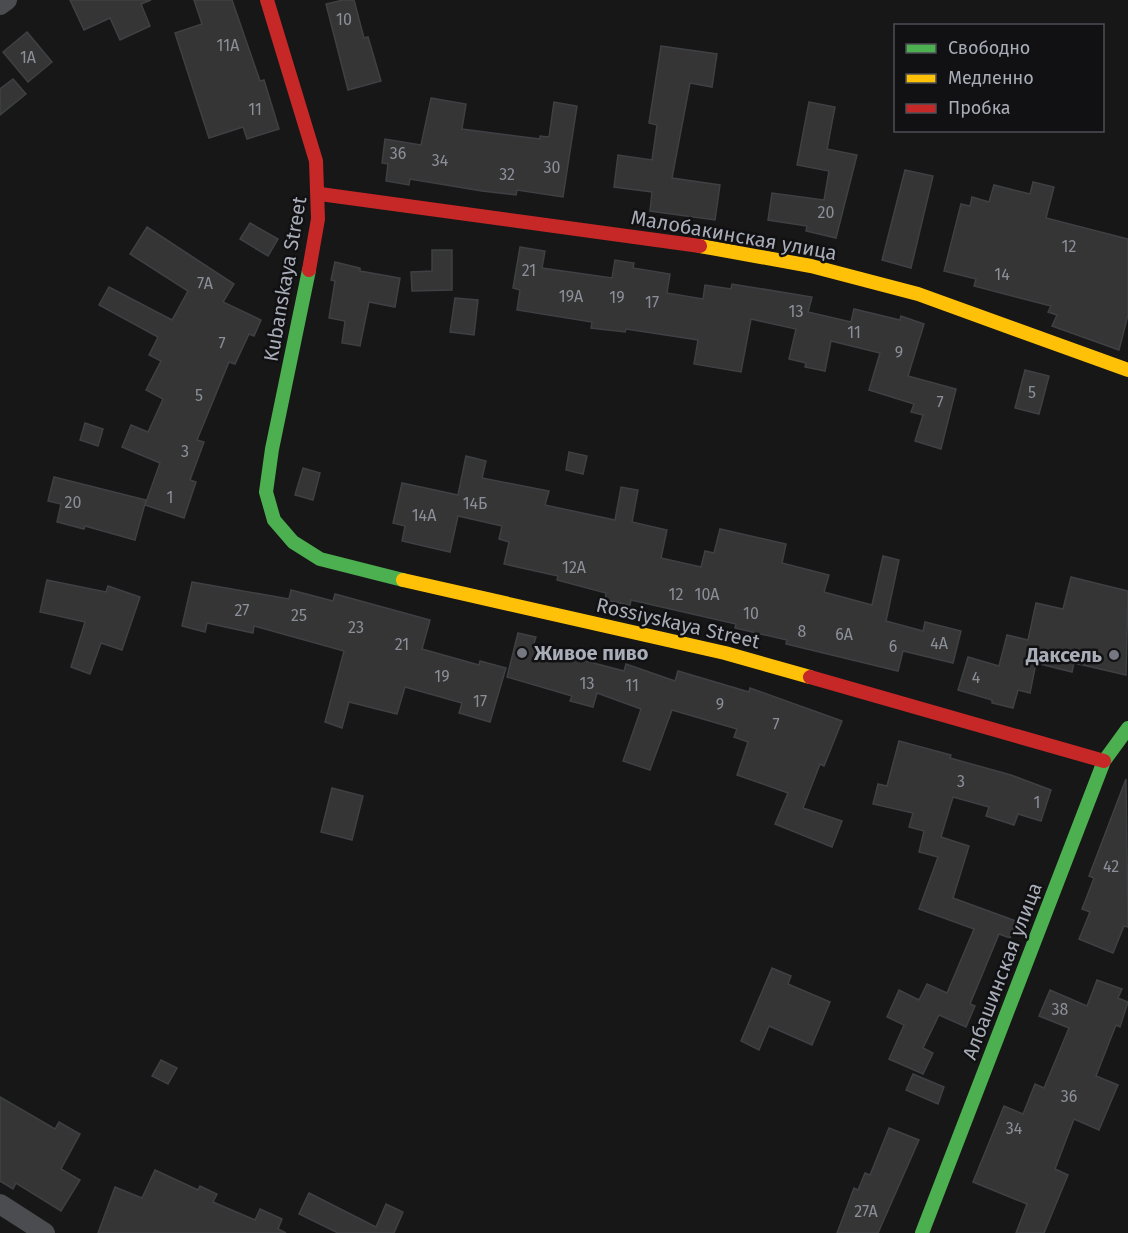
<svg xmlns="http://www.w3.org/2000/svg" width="1128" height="1233" font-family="'Fira Sans',sans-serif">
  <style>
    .building { fill: #353536; stroke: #3f4043; stroke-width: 1.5 }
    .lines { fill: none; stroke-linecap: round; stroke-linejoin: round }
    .street { stroke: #4b4c50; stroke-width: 20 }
    .fast { stroke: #4caf50; stroke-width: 14 }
    .slow { stroke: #ffc107; stroke-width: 14 }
    .jam { stroke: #c62828; stroke-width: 14 }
    .poi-dot { fill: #757880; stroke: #111113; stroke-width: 2 }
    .labels { text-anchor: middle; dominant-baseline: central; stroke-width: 5; stroke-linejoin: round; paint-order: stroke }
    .number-label { font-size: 16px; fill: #8b8f98 }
    .street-label { font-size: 20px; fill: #a8adb8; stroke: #111113 }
    .poi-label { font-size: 20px; font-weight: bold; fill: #a8adb8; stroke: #111113; text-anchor: start }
  </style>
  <rect width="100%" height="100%" fill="#171717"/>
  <g class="building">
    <path d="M70,0h81l-10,4 9,22 -30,14 -10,-22 -26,12z"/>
    <path d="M194,0h38l28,81 4,-1 15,49 -32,10 -4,-12 -34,11 -34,-105 27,-9z"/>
    <path d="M343,0h11l10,38 4,-1 13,44 -33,9 -22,-86z"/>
    <path d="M27,32l25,30 -24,20 -25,-30z"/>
    <path d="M661,46l56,8 -5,33 -22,-4 -18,95 48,7 -5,35 -65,-9 2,-19 -38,-5 4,-32 34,5 5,-35 -8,-2z"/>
    <path d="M13,79l13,15 -26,21v-26z"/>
    <path d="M431,98l35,6 -4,25 78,10v-3l9,1 5,-35 23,4 -14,91 -46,-7 -1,5 -34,-4 -72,-12 -1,6 -23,-4 2,-17 -6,-1 3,-24 36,6z"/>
    <path d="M809,102l26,5 -8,42 30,6 -21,83 -30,-7 1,-5 -39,-6 4,-27 52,7 5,-29 -32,-6z"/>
    <path d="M905,170l28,6 -22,92 -29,-8z"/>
    <path d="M1033,182l21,5 -8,31 82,21v76l-9,35 -67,-24 5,-11 -9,-3 3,-6 -77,-20 2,-7 -32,-8 17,-67 9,2 2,-9 17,5 5,-17 36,9z"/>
    <path d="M250,223l28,16 -10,17 -28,-17z"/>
    <path d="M147,227l87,57 -11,18 38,18 -7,16 -5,-2 -14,30 -6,-2 -32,78 7,2 -14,38 6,2 -12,36 -39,-13 15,-42 -38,-16 9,-22 17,7 15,-33 -17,-9 15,-29 -12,-6 9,-18 -59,-32 10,-18 63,33 16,-29 -58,-37z"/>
    <path d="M520,247l25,4 -3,17 70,10 3,-18 19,3 -1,5 37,6 -3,19 36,6 2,-14 26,4 1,-5 80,13 -4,15 43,10 3,-13 46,11 1,-4 23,8 -16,52 48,13 -15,60 -26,-8 8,-26 -12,-3 3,-8 -45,-14 11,-37 -49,-12 -6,30 -20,-4 1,-4 -17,-4 7,-30 -45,-10 -10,53 -47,-8 4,-24 -72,-11 -1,3 -34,-4 1,-6 -75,-12 3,-20 -7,-2z"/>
    <path d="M432,250h20v40l-40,1 -1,-19 21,-1z"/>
    <path d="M335,262l25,6v3l40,7 -5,29 -26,-5 -9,44 -18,-3 3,-22 -16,-3 6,-37 -4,-1z"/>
    <path d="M455,298l23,2 -4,35 -24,-3z"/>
    <path d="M1025,370l24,6 -10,38 -24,-6z"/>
    <path d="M85,423l18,6 -5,17 -18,-6z"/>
    <path d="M569,452l18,4 -4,18 -17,-4z"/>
    <path d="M466,456l20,5 -4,17 67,13 -4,14 70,15 6,-33 17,3 -6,32 35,8 -6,28 40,9 4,-16 9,2 6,-24 66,15 -4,19 47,12 -5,17 48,13 11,-49 16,4 -13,61 37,10 2,-9 36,9 -8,32 -50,-12 -5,20 -112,-27 1,-4 -52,-12 1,-4 -105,-24 -1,5 -25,-5 1,-7 -49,-13 1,-4 -54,-12 5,-22 -10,-3 3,-13 -44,-10 -8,36 -48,-11 3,-15 -12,-3 9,-40 56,12z"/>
    <path d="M303,468l17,5 -7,27 -18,-5z"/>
    <path d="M54,477l92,23 -11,40 -50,-14 -1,3 -27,-7 4,-18 -13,-3z"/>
    <path d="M1071,577l57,14 -2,84 -52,-12 -2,9 -36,-9 -6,30 -12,-3 -5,18 -21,-5v-3l-34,-10 10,-33 31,9 8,-31 21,5 8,-37 27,6z"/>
    <path d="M47,580l59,12 2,-6 32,11 -18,53 -21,-7 -11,31 -19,-7 14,-45 -45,-10z"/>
    <path d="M192,582l97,17 2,-9 42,11 2,-7 95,26 -8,29 57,16 1,-4 26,7 -16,54 -31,-9 3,-10 -57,-16 -8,27 -48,-12 -7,26 -17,-6 19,-71 -90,-25 -1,7 -46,-10 -2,9 -23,-6z"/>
    <path d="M518,633l18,4 -3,9 49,14 42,11 2,-7 49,17 3,-10 71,21 1,-4 92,33 -18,45 -4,-2 -17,44 39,13 -10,26 -57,-23 13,-31 -51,-18 11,-33 -14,-5 3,-8 -65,-19 -22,60 -27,-9 18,-52 -44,-16 -4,14 -23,-6 2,-5 -65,-19z"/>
    <path d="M899,741l52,14 -1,3 61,17 40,15 -10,31 -23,-7 -4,11 -28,-9 3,-9 -36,-10 -12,40 28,9 -16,52 63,23 -6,17 -11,-4 -29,70 5,2 -9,21 -27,-12 -16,33 10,5 -10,21 -34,-15 15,-34 -17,-8 12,-27 20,10 8,-16 20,9 27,-64 -55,-20 19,-52 -19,-5 5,-21 -15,-4 4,-14 -40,-9 5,-20 9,2z"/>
    <path d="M1126,779l2,148 -4,-1 -11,27 -34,-14 11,-27 -8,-3 12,-31 -5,-2z"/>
    <path d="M332,788l31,8 -11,44 -31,-8z"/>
    <path d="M772,968l19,8 -3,8 42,18 -18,43 -43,-19 -10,24 -18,-9z"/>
    <path d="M1097,980l25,9 -4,9 10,4 -8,25 -4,-2 -20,51 22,9 -19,45 -25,-11 -19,50 13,6 -24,58h-28l11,-29 -54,-22 31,-76 19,8 12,-30 9,4 25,-60 -30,-12 11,-26 37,16z"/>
    <path d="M161,1060l16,8 -9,16 -16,-8z"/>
    <path d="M913,1074l31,13 -6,17 -32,-14z"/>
    <path d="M0,1097l55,32 4,-7 21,12 -19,35 19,11 -19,31 -45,-28 -3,6 -13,-8z"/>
    <path d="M889,1128l30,12 -41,93h-41l17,-45 4,2 7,-17 5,2z"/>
    <path d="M155,1170l43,20 2,-4 17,8 -4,8 42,18 5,-11 22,10 -4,10 8,4h-188l17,-46 27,11z"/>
    <path d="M309,1193l67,34 10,-23 17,8 -9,21h-56l-39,-19z"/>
  </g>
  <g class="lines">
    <g class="street">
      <path d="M0,5l7,-5"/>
      <path d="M0,1204l45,29"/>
    </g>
    <g class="fast">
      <path d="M309,270l-37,179 -6,43 8,28 19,22 27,17 83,21"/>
      <path d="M922,1233l182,-472 24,-33"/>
    </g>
    <g class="slow">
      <path d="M700,246l111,20 107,28 210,76"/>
      <path d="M403,580l322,73 85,24"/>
    </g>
    <g class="jam">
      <path d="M267,0l49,161 2,58 -9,51"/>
      <path d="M320,194l380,52"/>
      <path d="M810,677l294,84"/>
    </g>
  </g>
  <g class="poi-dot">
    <circle cx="522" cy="653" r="6"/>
    <circle cx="1114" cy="655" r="6"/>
  </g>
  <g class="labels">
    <g class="number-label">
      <text x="344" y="19">10</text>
      <text x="228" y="45">11А</text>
      <text x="28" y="57">1А</text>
      <text x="255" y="109">11</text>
      <text x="398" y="153">36</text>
      <text x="440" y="160">34</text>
      <text x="552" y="167">30</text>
      <text x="507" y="174">32</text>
      <text x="826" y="212">20</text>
      <text x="1069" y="246">12</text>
      <text x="529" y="270">21</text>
      <text x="1002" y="274">14</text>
      <text x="205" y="283">7А</text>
      <text x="571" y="296">19А</text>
      <text x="617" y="297">19</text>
      <text x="652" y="302">17</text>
      <text x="796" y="311">13</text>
      <text x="854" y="332">11</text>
      <text x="222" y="343">7</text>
      <text x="899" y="352">9</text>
      <text x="1032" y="392">5</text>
      <text x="199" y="395">5</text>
      <text x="940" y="402">7</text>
      <text x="185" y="451">3</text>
      <text x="170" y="497">1</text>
      <text x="73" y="502">20</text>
      <text x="475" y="503">14Б</text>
      <text x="424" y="515">14А</text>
      <text x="574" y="567">12А</text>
      <text x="676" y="594">12</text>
      <text x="707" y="594">10А</text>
      <text x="242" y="610">27</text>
      <text x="751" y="613">10</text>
      <text x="299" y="615">25</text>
      <text x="356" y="627">23</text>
      <text x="802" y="631">8</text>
      <text x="844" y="634">6А</text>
      <text x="939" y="643">4А</text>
      <text x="402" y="644">21</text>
      <text x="893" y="646">6</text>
      <text x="442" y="676">19</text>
      <text x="976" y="677">4</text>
      <text x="587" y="683">13</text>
      <text x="632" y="685">11</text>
      <text x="480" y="701">17</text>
      <text x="720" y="704">9</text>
      <text x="776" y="724">7</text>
      <text x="961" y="781">3</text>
      <text x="1037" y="802">1</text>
      <text x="1111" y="866">42</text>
      <text x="1060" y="1009">38</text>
      <text x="1069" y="1096">36</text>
      <text x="1014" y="1128">34</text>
      <text x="866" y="1211">27А</text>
    </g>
    <g class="street-label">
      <text transform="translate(734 235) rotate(10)">Малобакинская улица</text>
      <text transform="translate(285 279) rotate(-80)">Kubanskaya Street</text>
      <text transform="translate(678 623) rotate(13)">Rossiyskaya Street</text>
      <text transform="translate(1002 971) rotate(-69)">Албашинская улица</text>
    </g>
    <g class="poi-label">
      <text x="534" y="653">Живое пиво</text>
      <text x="1102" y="655" text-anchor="end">Даксель</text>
    </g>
  </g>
  <rect x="894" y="24" width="210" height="108" fill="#111113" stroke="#4d4f55" stroke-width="1.5"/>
  <rect x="906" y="44" width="30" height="9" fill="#4caf50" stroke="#4d4f55" stroke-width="1.5"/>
  <text x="948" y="54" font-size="18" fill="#a8adb8">Свободно</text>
  <rect x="906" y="74" width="30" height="9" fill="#ffc107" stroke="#4d4f55" stroke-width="1.5"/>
  <text x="948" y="84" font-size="18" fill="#a8adb8">Медленно</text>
  <rect x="906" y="104" width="30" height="9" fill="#c62828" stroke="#4d4f55" stroke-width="1.5"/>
  <text x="948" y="114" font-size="18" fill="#a8adb8">Пробка</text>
</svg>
